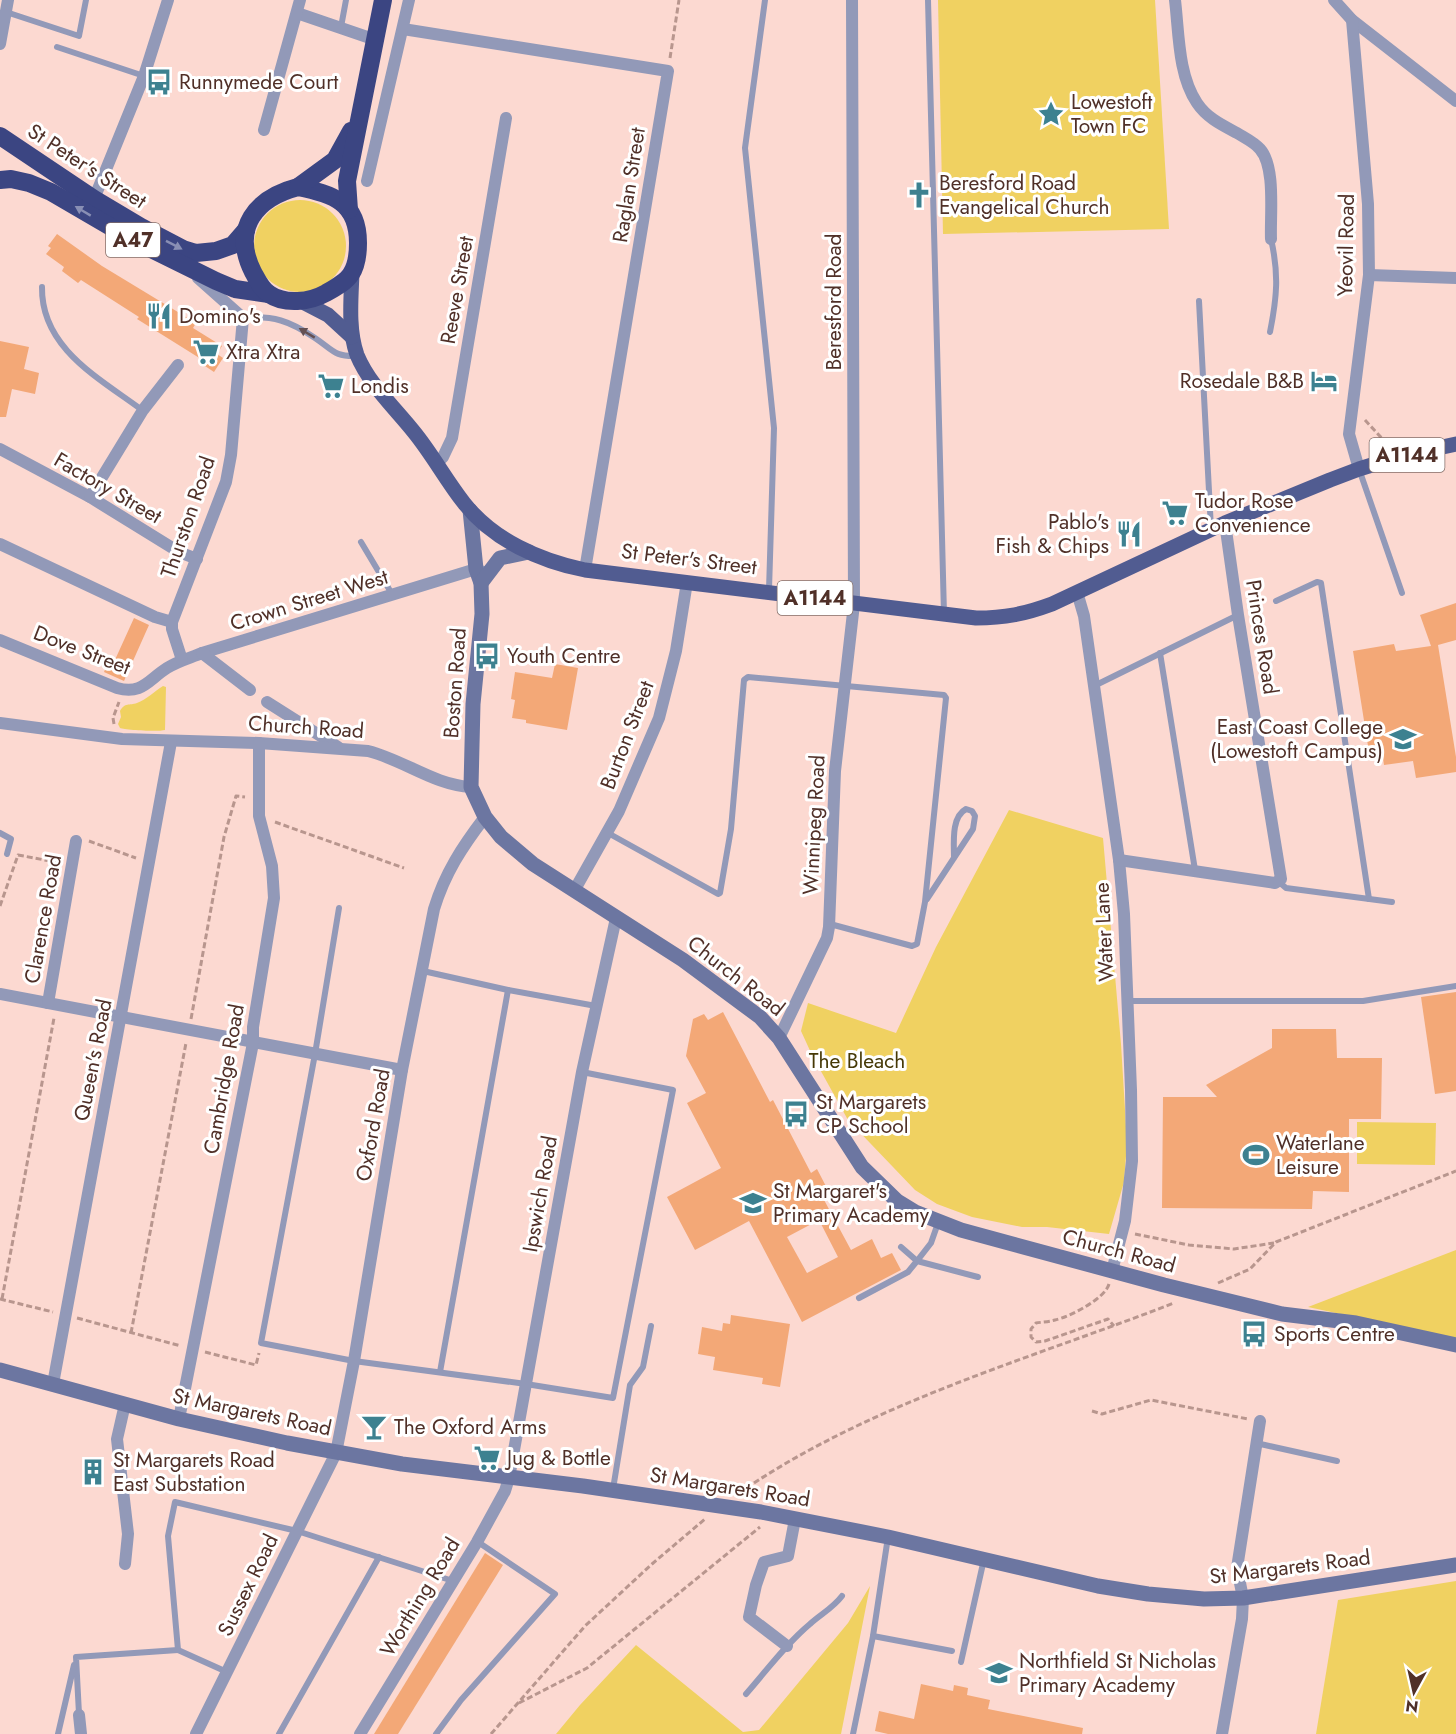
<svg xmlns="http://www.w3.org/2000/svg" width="1456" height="1734" font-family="Jost,sans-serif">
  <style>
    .green { fill: #f0d161 }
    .building { fill: #f3a877; fill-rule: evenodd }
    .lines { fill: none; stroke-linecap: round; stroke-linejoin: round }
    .path { stroke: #b8968e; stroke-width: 3; stroke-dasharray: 6 3; stroke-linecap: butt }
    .lane { stroke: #9299b8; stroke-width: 6 }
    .street { stroke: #9299b8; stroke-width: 12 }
    .secondary { stroke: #6c76a1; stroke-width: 15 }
    .primary { stroke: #515c91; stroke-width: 15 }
    .highway { stroke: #3b4582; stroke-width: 18 }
    .oneway { fill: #898fb4 }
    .oneway2 { fill: #645053 }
    .labels { text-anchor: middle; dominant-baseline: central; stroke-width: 6; stroke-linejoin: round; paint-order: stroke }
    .shield { fill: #fff; stroke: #846e68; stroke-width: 1.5 }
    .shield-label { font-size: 20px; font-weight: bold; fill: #503028 }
    .poi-label { font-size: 21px; fill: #503028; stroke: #fff; text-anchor: start }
    .street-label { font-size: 21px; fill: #503028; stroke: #fff }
    .park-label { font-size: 21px; fill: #463906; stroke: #fff }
  </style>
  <rect width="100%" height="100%" fill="#fcd9d1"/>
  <g class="green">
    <path d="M938,0h217l14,229 -226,5z"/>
    <circle cx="300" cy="246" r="46"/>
    <path d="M163,686l3,1 -1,43c-7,2 -40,0 -45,-2l-2,-4 3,-7 -1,-6c5,-9 9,-5 17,-8 9,-3 18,-12 26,-17z"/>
    <path d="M1009,810l94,28 18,206 6,99 -3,39 -15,52 -62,-7h-25l-50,-10 -35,-13 -22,-14 -67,-70 -36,-65 -11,-24 7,-28 88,30 40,-86z"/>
    <path d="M1357,1122l79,1 -1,42 -78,-1z"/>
    <path d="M1456,1250v89l-148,-32z"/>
    <path d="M1456,1581v153h-140l22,-134z"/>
    <path d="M870,1586l-29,148h-285l24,-29 56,-60 107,87 16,-2 89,-107z"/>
  </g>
  <g class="building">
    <path d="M57,234l45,32 94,57 -3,5 29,18 -5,8 6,4 -9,14 -15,-10 2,-3 -64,-40 2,-2 -58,-37 -3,3 -16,-12 2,-4 -18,-13 5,-6 -3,-2z"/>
    <path d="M0,341l29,6 -5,22 15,4 -4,21 -23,-5 -6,28h-6z"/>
    <path d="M1456,603v37l-18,5 18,112v15l-40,6 -3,-17 -29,4 -3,-21 -13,2 -15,-95 41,-7 2,7 35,-5 -11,-31z"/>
    <path d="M134,618l15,7 -25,56 -20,-9 5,-12 5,2z"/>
    <path d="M555,664l23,4 -11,62 -41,-7v-3l-14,-2 3,-18 -4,-1 4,-27 37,6z"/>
    <path d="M1456,992v99l-21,3 -14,-97z"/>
    <path d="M723,1012l47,90 3,-2 38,73 6,-4 13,25 -7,4 28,52 21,-11 9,19 11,-5 9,17 -99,52 -53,-101 -54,29 -28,-53 54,-29 -34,-65 19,-10 -20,-37 7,-37 11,-5 4,6zM819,1220l19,37 -31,16 -20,-36z"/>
    <path d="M1272,1029h64l1,29h45l-1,61h-32v73l-36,-1 -1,18 -150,-1 1,-111h54l-11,-12 66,-37z"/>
    <path d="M731,1315l59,9 -10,63 -18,-3 1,-6 -50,-8 2,-13 -17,-3 4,-27 20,4 1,-8 7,1z"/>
    <path d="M485,1553l18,12 -105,169h-24z"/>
    <path d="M921,1684l32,7 1,-6 14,3 -1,7 23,5 -2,9 95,19 -1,6h-194l-13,-3 4,-20 35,8z"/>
  </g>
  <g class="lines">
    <g class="path">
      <path d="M670,58l9,-58"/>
      <path d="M1365,420l24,26"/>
      <path d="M114,724l-1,-6 6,-16"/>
      <path d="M275,822l129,46"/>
      <path d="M89,841l47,17"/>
      <path d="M0,906l18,-51 43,8"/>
      <path d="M191,1019l33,-182 12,-41 9,1"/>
      <path d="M1135,1234l54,11 45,4 40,-6"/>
      <path d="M1218,1283l32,-14 26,-27 180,-71"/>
      <path d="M1109,1284c-4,15 -40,33 -54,36 -6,2 -13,2 -19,3l-5,6v8l5,5 9,-1 63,-22 6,7"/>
      <path d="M0,1299l53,13"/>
      <path d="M2,1299l52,-281"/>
      <path d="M77,1318l104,28"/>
      <path d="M131,1333l55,-290"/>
      <path d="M205,1352l51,13 3,-12"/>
      <path d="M1092,1411l10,3 49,-14 97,19"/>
      <path d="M739,1493c131,-90 288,-133 435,-190"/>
      <path d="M519,1703l68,-35 173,-141"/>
      <path d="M491,1734l94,-108 67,-62 53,-45"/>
    </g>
    <g class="lane">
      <path d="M765,0l-20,148 29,280 -5,162"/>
      <path d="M928,0l16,614"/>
      <path d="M6,12l73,24 7,-36"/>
      <path d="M341,27l5,-27"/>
      <path d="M57,47l87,29"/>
      <path d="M42,287c-1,61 57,91 100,123"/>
      <path d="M1199,301l12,228"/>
      <path d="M243,318c30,-3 47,3 72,20 18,12 19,19 42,18"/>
      <path d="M1270,332c7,-35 9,-58 1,-93"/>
      <path d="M1359,469l43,124"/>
      <path d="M361,542l31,52"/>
      <path d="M1276,601l41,-19 4,1 48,316"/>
      <path d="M1160,653l35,217"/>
      <path d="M1094,686l144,-71"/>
      <path d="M0,833l11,6 -4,15"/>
      <path d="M608,833l110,61 2,-1 11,-64 13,-149 4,-3 196,18 2,3 -21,204 -8,42 -5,2 -82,-22"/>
      <path d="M1279,882l7,6 106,14"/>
      <path d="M927,899l46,-70 2,-13 -3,-5 -6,-2c-15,8 -12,34 -12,49"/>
      <path d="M339,908l-24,146 -54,289 93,18 172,23 87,14 60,-308 -91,-18"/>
      <path d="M423,971l85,19"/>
      <path d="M1128,1001h235l93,-15"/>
      <path d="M901,1247l16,14 14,-18 7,-20"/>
      <path d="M859,1298l49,-26 9,-11 61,16"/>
      <path d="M440,1372l68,-382 88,16"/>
      <path d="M1256,1443l81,18"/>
      <path d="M613,1489l17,-104 13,-18 8,-41"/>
      <path d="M873,1636l79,15"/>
      <path d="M178,1650l49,22"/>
      <path d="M961,1662l23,-103"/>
      <path d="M746,1694c21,-24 40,-50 64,-70 11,-10 23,-16 32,-28"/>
      <path d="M79,1714l-3,-57 102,-7 -10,-114 7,-34 122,29 156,50"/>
      <path d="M58,1734l16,-69"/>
      <path d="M279,1734l100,-177"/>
      <path d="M436,1734l25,-34 94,-106 -77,-52"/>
      <path d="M853,1734l20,-98 15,-99"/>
    </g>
    <g class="street">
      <path d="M1175,0c4,33 3,75 22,103 10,15 25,22 40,30 8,5 17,9 23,16 16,18 10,66 11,90"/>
      <path d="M1334,0l18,20 104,81"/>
      <path d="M297,13l76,26"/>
      <path d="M1352,20l16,184 1,71 -20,159 10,35"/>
      <path d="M403,29l265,42 -83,499"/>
      <path d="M0,44l8,-44"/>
      <path d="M264,130l36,-130"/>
      <path d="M367,181l42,-181"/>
      <path d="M94,199l50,-123 24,-76"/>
      <path d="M1369,275l87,3"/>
      <path d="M0,449l90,48 89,55 18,7"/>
      <path d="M437,463l6,-6 9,-19 54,-320"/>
      <path d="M90,497l53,-87 35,-45"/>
      <path d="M0,544l155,73 17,5"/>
      <path d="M1077,592l7,24 35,244 5,54 7,176 1,71 -7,60 -13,50"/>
      <path d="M0,640l117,48c25,7 31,-8 50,-20 11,-7 23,-10 35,-15l274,-84 9,4"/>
      <path d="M202,653l48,37"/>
      <path d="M182,660l-10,-31v-7l54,-140 5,-27 12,-137 -45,-40"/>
      <path d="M267,702l71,45"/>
      <path d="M0,723l122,16 137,4 109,8c36,9 66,34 103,36"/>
      <path d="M1119,860l156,23 6,-4 -43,-264 -13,-92"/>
      <path d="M574,891l45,-80 40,-93 17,-67 11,-69"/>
      <path d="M0,994l402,76"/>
      <path d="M48,1003l28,-162"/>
      <path d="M779,1038l48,-100 2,-11 6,-156 19,-167 -2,-604"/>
      <path d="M53,1384l118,-642"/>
      <path d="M125,1404l-8,35 11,95 -3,30"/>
      <path d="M179,1419l74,-376v-16l21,-129 -2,-32 -13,-50v-73"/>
      <path d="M787,1646l-38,-29 7,-32 8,-23 24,-6 7,-37"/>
      <path d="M79,1715l2,19"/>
      <path d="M196,1734l140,-281 18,-92 48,-291 32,-161c11,-36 28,-62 51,-92"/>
      <path d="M360,1734l117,-192 28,-51 4,-13 73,-406 34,-154"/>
      <path d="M1222,1734l20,-115 1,-21 -6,-30 23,-147"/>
    </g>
    <g class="secondary">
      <path d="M470,510l6,59 5,14 1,31 -9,90 -2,83 14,30 16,20 32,27 150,96 77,57 19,21 83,129 35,34 18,11 46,18 203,55 118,29 74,9 100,22"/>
      <path d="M481,583l19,-25 29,-6"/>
      <path d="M0,1370l179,49 108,24 115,21 181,22 178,26 127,25 210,49 50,8 56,5 39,-1 213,-33"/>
    </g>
    <g class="primary">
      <path d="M352,273c-1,26 -4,57 5,82 12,29 37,52 57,77 18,22 32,48 50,71 29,37 76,58 121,67l391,48c29,0 49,-4 76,-14l173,-81 105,-43 29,-11 42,-13 55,-12"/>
      <path d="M301,301l27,14 24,22"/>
    </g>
    <g class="highway">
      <path d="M0,136l94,63 47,28 42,22 13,4 20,-2 17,-6 13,-15"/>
      <path d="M0,180l11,-1 18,4 22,9 84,49 81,40 19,8 34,5"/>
      <path d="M298,187c35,7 60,15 60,56 0,10 -1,22 -7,31 -5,8 -16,14 -25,19 -16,9 -41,12 -57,1 -8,-5 -12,-15 -16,-22 -22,-44 3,-74 45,-85z"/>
      <path d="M298,187l37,-27 16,-29"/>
      <path d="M349,210l-2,-29 36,-181"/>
    </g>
  </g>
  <defs><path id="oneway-solid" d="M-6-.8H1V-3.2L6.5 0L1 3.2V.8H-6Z" transform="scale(1.5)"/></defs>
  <g class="oneway">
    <use href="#oneway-solid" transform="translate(83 211) rotate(-149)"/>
    <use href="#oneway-solid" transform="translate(174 245) rotate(27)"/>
  </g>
  <use class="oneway2" href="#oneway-solid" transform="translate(307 333) rotate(-149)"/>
  <defs>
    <g id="bus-bare" transform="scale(2.07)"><path d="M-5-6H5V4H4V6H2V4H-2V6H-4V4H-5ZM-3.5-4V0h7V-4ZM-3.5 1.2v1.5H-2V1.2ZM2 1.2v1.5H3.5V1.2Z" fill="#3d8190" stroke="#fff" stroke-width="2.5" paint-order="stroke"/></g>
    <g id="sight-bare" transform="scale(2.07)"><path d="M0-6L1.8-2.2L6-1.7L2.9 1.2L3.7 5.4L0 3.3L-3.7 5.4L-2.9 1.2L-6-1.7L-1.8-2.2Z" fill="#3d8190" stroke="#fff" stroke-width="2.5" paint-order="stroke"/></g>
    <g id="church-bare" transform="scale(2.07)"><path d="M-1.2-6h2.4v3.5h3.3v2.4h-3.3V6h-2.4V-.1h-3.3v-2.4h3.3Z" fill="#3d8190" stroke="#fff" stroke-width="2.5" paint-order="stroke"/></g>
    <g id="restaurant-bare" transform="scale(2.07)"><path d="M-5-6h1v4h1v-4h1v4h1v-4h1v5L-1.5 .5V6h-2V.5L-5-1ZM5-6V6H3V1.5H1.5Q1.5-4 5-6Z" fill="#3d8190" stroke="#fff" stroke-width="2.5" paint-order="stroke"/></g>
    <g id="supermarket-bare" transform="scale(2.07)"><path d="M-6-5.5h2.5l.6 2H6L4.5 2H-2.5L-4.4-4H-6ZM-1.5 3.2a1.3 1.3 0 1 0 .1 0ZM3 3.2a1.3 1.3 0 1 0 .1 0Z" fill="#3d8190" stroke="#fff" stroke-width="2.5" paint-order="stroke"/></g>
    <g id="hotel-bare" transform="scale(2.07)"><path d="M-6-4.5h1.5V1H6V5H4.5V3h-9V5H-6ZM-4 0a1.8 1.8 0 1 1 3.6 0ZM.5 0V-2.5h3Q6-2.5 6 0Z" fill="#3d8190" stroke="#fff" stroke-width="2.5" paint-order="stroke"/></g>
    <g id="university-bare" transform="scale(2.07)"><path d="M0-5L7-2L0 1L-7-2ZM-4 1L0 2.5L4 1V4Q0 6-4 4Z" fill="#3d8190" stroke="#fff" stroke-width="2.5" paint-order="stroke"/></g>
    <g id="stadium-bare" transform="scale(2.07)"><path d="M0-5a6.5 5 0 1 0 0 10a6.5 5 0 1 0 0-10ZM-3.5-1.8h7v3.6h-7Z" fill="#3d8190" stroke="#fff" stroke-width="2.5" paint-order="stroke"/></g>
    <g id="school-bare" transform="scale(2.07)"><path d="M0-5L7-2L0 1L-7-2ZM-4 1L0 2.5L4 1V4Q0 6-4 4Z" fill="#3d8190" stroke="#fff" stroke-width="2.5" paint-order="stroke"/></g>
    <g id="bar-bare" transform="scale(2.07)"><path d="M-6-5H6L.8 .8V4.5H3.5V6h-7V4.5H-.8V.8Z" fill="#3d8190" stroke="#fff" stroke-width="2.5" paint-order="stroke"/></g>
    <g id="building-bare" transform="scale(2.07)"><path d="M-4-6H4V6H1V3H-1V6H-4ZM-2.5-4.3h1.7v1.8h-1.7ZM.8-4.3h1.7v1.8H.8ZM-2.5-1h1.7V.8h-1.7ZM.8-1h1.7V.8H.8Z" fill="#3d8190" stroke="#fff" stroke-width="2.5" paint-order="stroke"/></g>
  </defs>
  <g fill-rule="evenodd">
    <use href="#bus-bare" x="159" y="82"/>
    <use href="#sight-bare" x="1051" y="114"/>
    <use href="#church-bare" x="919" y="195"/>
    <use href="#restaurant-bare" x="159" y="316"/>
    <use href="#supermarket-bare" x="206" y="352"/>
    <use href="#hotel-bare" x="1324" y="381"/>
    <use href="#supermarket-bare" x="331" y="386"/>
    <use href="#supermarket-bare" x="1175" y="513"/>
    <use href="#restaurant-bare" x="1129" y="534"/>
    <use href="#bus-bare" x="487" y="656"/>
    <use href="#university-bare" x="1403" y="739"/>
    <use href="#bus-bare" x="796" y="1114"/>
    <use href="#stadium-bare" x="1256" y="1155"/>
    <use href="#school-bare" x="753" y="1203"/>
    <use href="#bus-bare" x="1254" y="1334"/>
    <use href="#bar-bare" x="374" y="1427"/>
    <use href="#supermarket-bare" x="487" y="1458"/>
    <use href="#building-bare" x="93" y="1472"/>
    <use href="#school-bare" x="999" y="1673"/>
  </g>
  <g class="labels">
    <g class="shield">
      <rect x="106" y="223" width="54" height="34" rx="4.5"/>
      <rect x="1369.5" y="438" width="75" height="34" rx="4.5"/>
      <rect x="777.5" y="581" width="75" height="34" rx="4.5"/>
    </g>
    <g class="shield-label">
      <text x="133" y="240">A47</text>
      <text x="1407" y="455">A1144</text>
      <text x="815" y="598">A1144</text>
    </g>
    <g class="poi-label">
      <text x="179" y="82">Runnymede Court</text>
      <text x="1071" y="102">Lowestoft<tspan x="1071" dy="24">Town FC</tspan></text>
      <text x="939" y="183">Beresford Road<tspan x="939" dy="24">Evangelical Church</tspan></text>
      <text x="179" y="316">Domino's</text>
      <text x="226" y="352">Xtra Xtra</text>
      <text x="1304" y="381" text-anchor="end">Rosedale B&amp;B</text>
      <text x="351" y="386">Londis</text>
      <text x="1195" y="501">Tudor Rose<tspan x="1195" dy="24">Convenience</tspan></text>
      <text x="1109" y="522" text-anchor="end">Pablo's<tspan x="1109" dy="24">Fish &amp; Chips</tspan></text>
      <text x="507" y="656">Youth Centre</text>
      <text x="1383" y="727" text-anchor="end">East Coast College<tspan x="1383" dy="24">(Lowestoft Campus)</tspan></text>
      <text x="816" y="1102">St Margarets<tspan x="816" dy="24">CP School</tspan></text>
      <text x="1276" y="1143">Waterlane<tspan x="1276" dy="24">Leisure</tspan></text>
      <text x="773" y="1191">St Margaret's<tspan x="773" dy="24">Primary Academy</tspan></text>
      <text x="1274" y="1334">Sports Centre</text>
      <text x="394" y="1427">The Oxford Arms</text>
      <text x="507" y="1458">Jug &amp; Bottle</text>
      <text x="113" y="1460">St Margarets Road<tspan x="113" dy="24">East Substation</tspan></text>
      <text x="1019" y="1661">Northfield St Nicholas<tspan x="1019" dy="24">Primary Academy</tspan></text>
    </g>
    <g class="street-label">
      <text transform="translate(87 166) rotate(33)">St Peter's Street</text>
      <text transform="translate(629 185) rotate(-81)">Raglan Street</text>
      <text transform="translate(1346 245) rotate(-89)">Yeovil Road</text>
      <text transform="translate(457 290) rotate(-80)">Reeve Street</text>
      <text transform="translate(834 302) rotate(-90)">Beresford Road</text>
      <text transform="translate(108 488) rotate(30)">Factory Street</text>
      <text transform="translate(188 517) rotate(-71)">Thurston Road</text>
      <text transform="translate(689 559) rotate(7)">St Peter's Street</text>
      <text transform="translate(309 600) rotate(-17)">Crown Street West</text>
      <text transform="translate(1262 637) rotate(81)">Princes Road</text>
      <text transform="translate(82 650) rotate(21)">Dove Street</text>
      <text transform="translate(455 683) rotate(-86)">Boston Road</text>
      <text transform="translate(306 727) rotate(4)">Church Road</text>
      <text transform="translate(627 735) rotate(-69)">Burton Street</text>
      <text transform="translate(814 825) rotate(-87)">Winnipeg Road</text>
      <text transform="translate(43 919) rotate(-80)">Clarence Road</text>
      <text transform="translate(1104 932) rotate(-93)">Water Lane</text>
      <text transform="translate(736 976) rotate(38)">Church Road</text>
      <text transform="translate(93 1060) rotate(-79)">Queen's Road</text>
      <text transform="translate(224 1079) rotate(-80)">Cambridge Road</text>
      <text transform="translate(373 1125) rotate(-80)">Oxford Road</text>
      <text transform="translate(540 1194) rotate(-80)">Ipswich Road</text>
      <text transform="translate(1119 1251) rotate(15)">Church Road</text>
      <text transform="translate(252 1412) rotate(12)">St Margarets Road</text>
      <text transform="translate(730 1487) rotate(9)">St Margarets Road</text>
      <text transform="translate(1290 1567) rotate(-7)">St Margarets Road</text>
      <text transform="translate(248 1585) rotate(-64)">Sussex Road</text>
      <text transform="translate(420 1597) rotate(-59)">Worthing Road</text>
    </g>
    <g class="park-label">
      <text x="857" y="1061">The Bleach</text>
    </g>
  </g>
  <g transform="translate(1414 1692) rotate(188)" stroke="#ffffff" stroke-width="4.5" paint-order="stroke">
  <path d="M0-4.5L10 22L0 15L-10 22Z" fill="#503028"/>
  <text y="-9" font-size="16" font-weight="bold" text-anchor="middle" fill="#503028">N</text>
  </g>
</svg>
